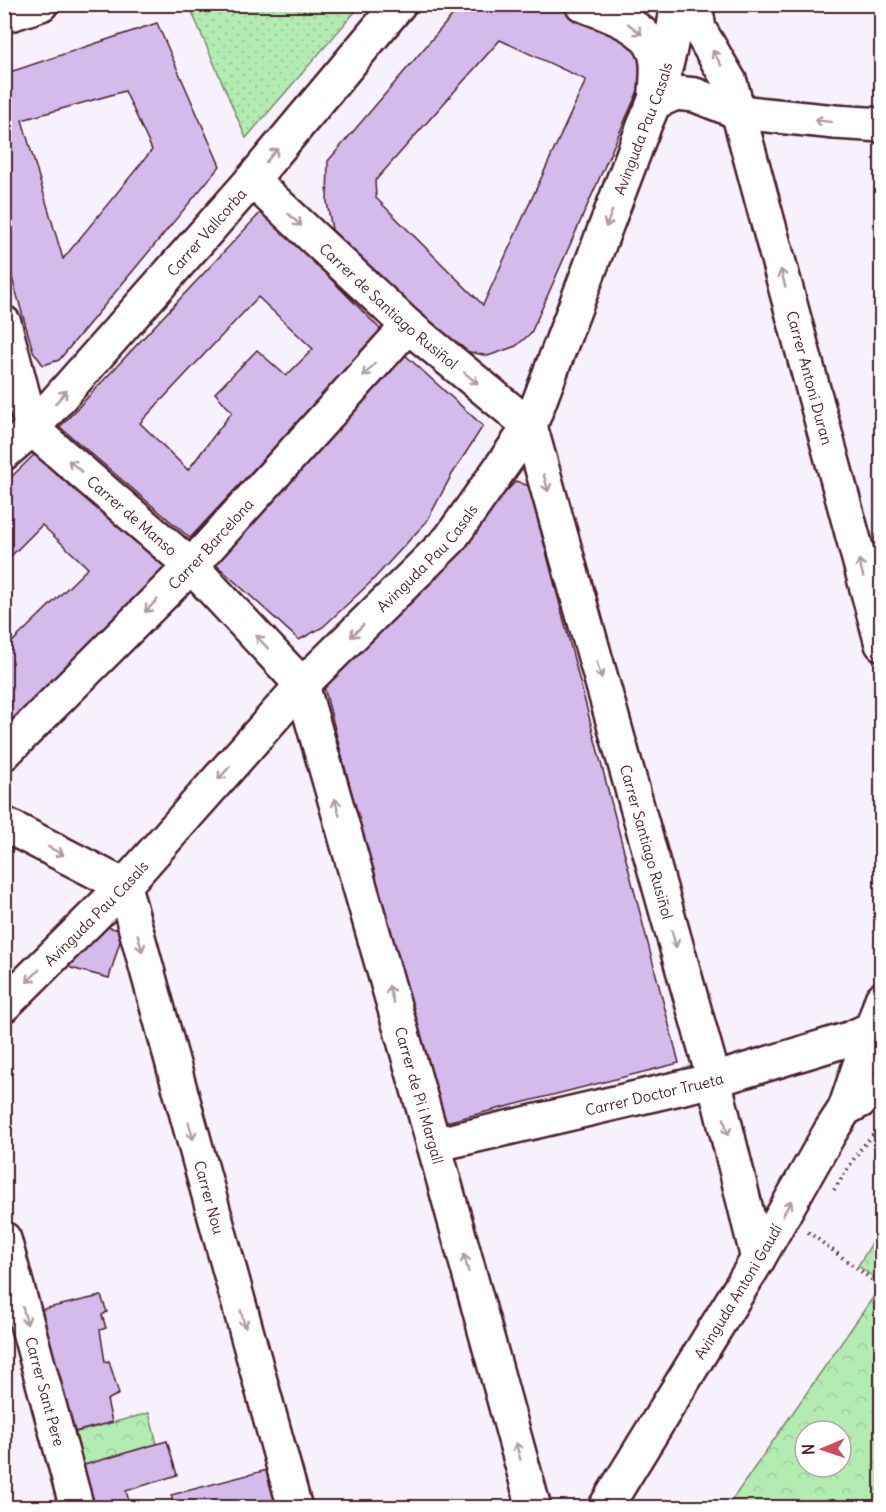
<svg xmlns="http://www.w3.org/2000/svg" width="886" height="1512" font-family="Delius,sans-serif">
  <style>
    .grass { fill: url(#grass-dots); stroke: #7e866e; stroke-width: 1.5 }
    .park { fill: url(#park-crowns); stroke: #7e866e; stroke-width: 1.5; fill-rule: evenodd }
    .building { fill: #d4bbeb; stroke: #4a1f2b; stroke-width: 1.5; fill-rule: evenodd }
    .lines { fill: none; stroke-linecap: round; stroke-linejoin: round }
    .minor-casing { stroke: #4a1f2b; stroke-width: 38 }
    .path { stroke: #4a1f2b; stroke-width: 4; stroke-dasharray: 1.5 4.5; stroke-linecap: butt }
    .minor { stroke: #fff; stroke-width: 33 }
    .oneway { stroke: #ae9aa0 }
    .labels { text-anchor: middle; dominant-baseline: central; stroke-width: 5; stroke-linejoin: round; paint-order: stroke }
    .street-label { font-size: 15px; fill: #4a1f2b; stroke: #fff }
  </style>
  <defs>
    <pattern id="grass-dots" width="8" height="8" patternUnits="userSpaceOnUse" patternTransform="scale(1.5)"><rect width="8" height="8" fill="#b2ecb1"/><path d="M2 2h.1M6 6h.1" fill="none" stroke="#9bca98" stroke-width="1.8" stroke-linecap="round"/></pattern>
    <pattern id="park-crowns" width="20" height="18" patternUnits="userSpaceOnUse" patternTransform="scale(1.5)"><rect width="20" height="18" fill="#b2ecb1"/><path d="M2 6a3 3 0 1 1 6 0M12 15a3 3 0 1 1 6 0" fill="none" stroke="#9bca98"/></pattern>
  </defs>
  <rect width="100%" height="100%" fill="#f6f1fb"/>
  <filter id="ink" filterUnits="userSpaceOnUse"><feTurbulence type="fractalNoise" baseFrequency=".0167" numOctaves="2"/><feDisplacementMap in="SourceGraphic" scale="12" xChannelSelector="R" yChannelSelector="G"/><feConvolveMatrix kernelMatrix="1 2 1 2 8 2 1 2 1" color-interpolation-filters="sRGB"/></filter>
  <g filter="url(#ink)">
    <path class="grass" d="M189,5h172l-115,133z"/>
    <g class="park">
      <path d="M881,1228v54l-23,-16z"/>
      <path d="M881,1286v221h-154zM805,1431h36v36h-36z"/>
      <path d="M149,1413l8,31 -83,24 -8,-33z"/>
    </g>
    <g class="building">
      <path d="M462,4h93l69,24 19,32 -2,24 -110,249 -15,13 -28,10 -32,-7 -124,-119 -5,-28 1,-41zM500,40l86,40 -103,225 -107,-107 -1,-17z"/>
      <path d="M157,23l63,143 -161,194 -16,5 -10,-14 -29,-101v-176zM125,91l27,59 -89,109 -41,-139z"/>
      <path d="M263,210l119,121 -192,207 -130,-111zM258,297l55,52 -27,27 -29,-26 -42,43 17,19 -44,58 -48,-47z"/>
      <path d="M403,353l80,73 -32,50 -24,45 -56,61 -48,45 -24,13 -87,-79z"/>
      <path d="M4,386l9,30 -9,7z"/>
      <path d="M39,450l127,117 -158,161 -4,-4v-81l4,3 80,-78 -46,-43 -38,38v-79z"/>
      <path d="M516,481l13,5 150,577 -241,61 -114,-437z"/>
      <path d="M100,925l23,6 -14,47 -38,-10 -4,-7z"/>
      <path d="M101,1296l6,16 -5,3 4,13 -6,2 5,32 4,-1 10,33 -12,6 5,22 -49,13 -33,-123z"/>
      <path d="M167,1441l10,34 -51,16 5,17h-47l-10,-40z"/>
      <path d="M267,1470l9,38h-101l-4,-13z"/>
    </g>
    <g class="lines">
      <g class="minor-casing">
        <g id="minor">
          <path d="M582,4c28,12 73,23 75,59 1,13 -1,26 -2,39l21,-9 19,2 43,17 97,10 47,3"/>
          <path id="s1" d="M695,4l4,25 31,53 152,562"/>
          <path d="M4,16l37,-12"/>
          <path id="s2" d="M252,180l156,146 122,100"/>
          <path id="s3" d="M4,323l28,106 159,137 111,119 132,460 100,363"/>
          <path id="s4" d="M530,426l184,654 44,179"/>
          <path id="s5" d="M4,453l28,-24 220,-249 147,-176"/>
          <path id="s6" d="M4,753l187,-187 217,-240"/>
          <path id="s7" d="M4,824l120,62 171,622"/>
          <path id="s8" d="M4,1005l120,-119 178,-201 148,-146 80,-113 114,-300c18,-39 29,-79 33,-122"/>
          <path d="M845,1109l37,-110"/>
          <path id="s9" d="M434,1145l280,-65 135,-41 22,-10"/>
          <path id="s10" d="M4,1239l73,269"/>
          <path id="s11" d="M605,1508l153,-249 72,-127 15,-23 37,-20"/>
        </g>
      </g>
      <g class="path">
        <path d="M834,1190l25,-39 23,-26"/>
        <path d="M808,1232l74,55"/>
        <path d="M874,1508l8,-13"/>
      </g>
      <use href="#minor" class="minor"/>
    </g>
    <defs><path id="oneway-shaft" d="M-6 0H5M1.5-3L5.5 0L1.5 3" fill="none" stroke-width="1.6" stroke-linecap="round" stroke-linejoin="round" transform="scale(1.5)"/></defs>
    <g class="oneway">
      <use href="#oneway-shaft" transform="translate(635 29) rotate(38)"/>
      <use href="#oneway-shaft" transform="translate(717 58) rotate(-120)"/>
      <use href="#oneway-shaft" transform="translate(823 121) rotate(-173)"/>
      <use href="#oneway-shaft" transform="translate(272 155) rotate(-50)"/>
      <use href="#oneway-shaft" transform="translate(609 219) rotate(111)"/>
      <use href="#oneway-shaft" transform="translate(295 220) rotate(43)"/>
      <use href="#oneway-shaft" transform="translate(783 278) rotate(-105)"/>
      <use href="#oneway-shaft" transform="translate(369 370) rotate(132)"/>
      <use href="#oneway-shaft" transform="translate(471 378) rotate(39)"/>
      <use href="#oneway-shaft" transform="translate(61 397) rotate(-49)"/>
      <use href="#oneway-shaft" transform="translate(75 466) rotate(-139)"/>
      <use href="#oneway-shaft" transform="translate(546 483) rotate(74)"/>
      <use href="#oneway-shaft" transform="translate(861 568) rotate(-105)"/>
      <use href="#oneway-shaft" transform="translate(151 606) rotate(135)"/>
      <use href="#oneway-shaft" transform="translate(357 631) rotate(135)"/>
      <use href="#oneway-shaft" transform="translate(262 642) rotate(-133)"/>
      <use href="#oneway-shaft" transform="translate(599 670) rotate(74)"/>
      <use href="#oneway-shaft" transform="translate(224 773) rotate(132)"/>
      <use href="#oneway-shaft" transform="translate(337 807) rotate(-106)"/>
      <use href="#oneway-shaft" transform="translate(56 851) rotate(28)"/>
      <use href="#oneway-shaft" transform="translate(674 939) rotate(74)"/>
      <use href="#oneway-shaft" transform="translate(140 943) rotate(75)"/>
      <use href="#oneway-shaft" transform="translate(33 976) rotate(135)"/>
      <use href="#oneway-shaft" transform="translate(391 994) rotate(-106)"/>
      <use href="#oneway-shaft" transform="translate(726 1127) rotate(76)"/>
      <use href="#oneway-shaft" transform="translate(191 1131) rotate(75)"/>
      <use href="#oneway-shaft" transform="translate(787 1208) rotate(-61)"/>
      <use href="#oneway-shaft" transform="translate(466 1263) rotate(-105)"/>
      <use href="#oneway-shaft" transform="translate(25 1316) rotate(75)"/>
      <use href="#oneway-shaft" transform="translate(243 1319) rotate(75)"/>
      <use href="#oneway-shaft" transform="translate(518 1451) rotate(-105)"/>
    </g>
  </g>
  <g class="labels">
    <g class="street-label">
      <text stroke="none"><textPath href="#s8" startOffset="1102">Avinguda Pau Casals</textPath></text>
      <text stroke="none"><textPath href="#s5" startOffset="300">Carrer Vallcorba</textPath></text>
      <text stroke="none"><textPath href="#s2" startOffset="186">Carrer de Santiago Rusiñol</textPath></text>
      <text stroke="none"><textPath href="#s1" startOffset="393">Carrer Antoni Duran</textPath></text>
      <text stroke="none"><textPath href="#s3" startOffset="242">Carrer de Manso</textPath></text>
      <text stroke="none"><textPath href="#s6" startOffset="294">Carrer Barcelona</textPath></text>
      <text stroke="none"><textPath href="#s8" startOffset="616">Avinguda Pau Casals</textPath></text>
      <text stroke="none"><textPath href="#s4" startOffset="432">Carrer Santiago Rusiñol</textPath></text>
      <text stroke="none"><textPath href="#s8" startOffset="130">Avinguda Pau Casals</textPath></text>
      <text stroke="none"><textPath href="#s9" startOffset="226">Carrer Doctor Trueta</textPath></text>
      <text stroke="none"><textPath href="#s3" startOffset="909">Carrer de Pi i Margall</textPath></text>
      <text stroke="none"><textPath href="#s7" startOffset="458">Carrer Nou</textPath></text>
      <text stroke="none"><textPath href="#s11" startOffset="254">Avinguda Antoni Gaudí</textPath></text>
      <text stroke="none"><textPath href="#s10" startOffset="158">Carrer Sant Pere</textPath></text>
    </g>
  </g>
  <rect width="886" height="1512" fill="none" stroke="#fff" stroke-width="24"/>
  <rect x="12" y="12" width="862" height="1488" fill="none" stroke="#4a1f2b" stroke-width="2" filter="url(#ink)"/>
  <g transform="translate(823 1449) rotate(268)"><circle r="28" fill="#ffffff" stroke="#b7a5aa" stroke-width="1.5"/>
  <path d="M0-4.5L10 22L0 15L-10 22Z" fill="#d1495b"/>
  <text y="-9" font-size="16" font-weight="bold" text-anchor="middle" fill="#4a1f2b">N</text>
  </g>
</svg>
